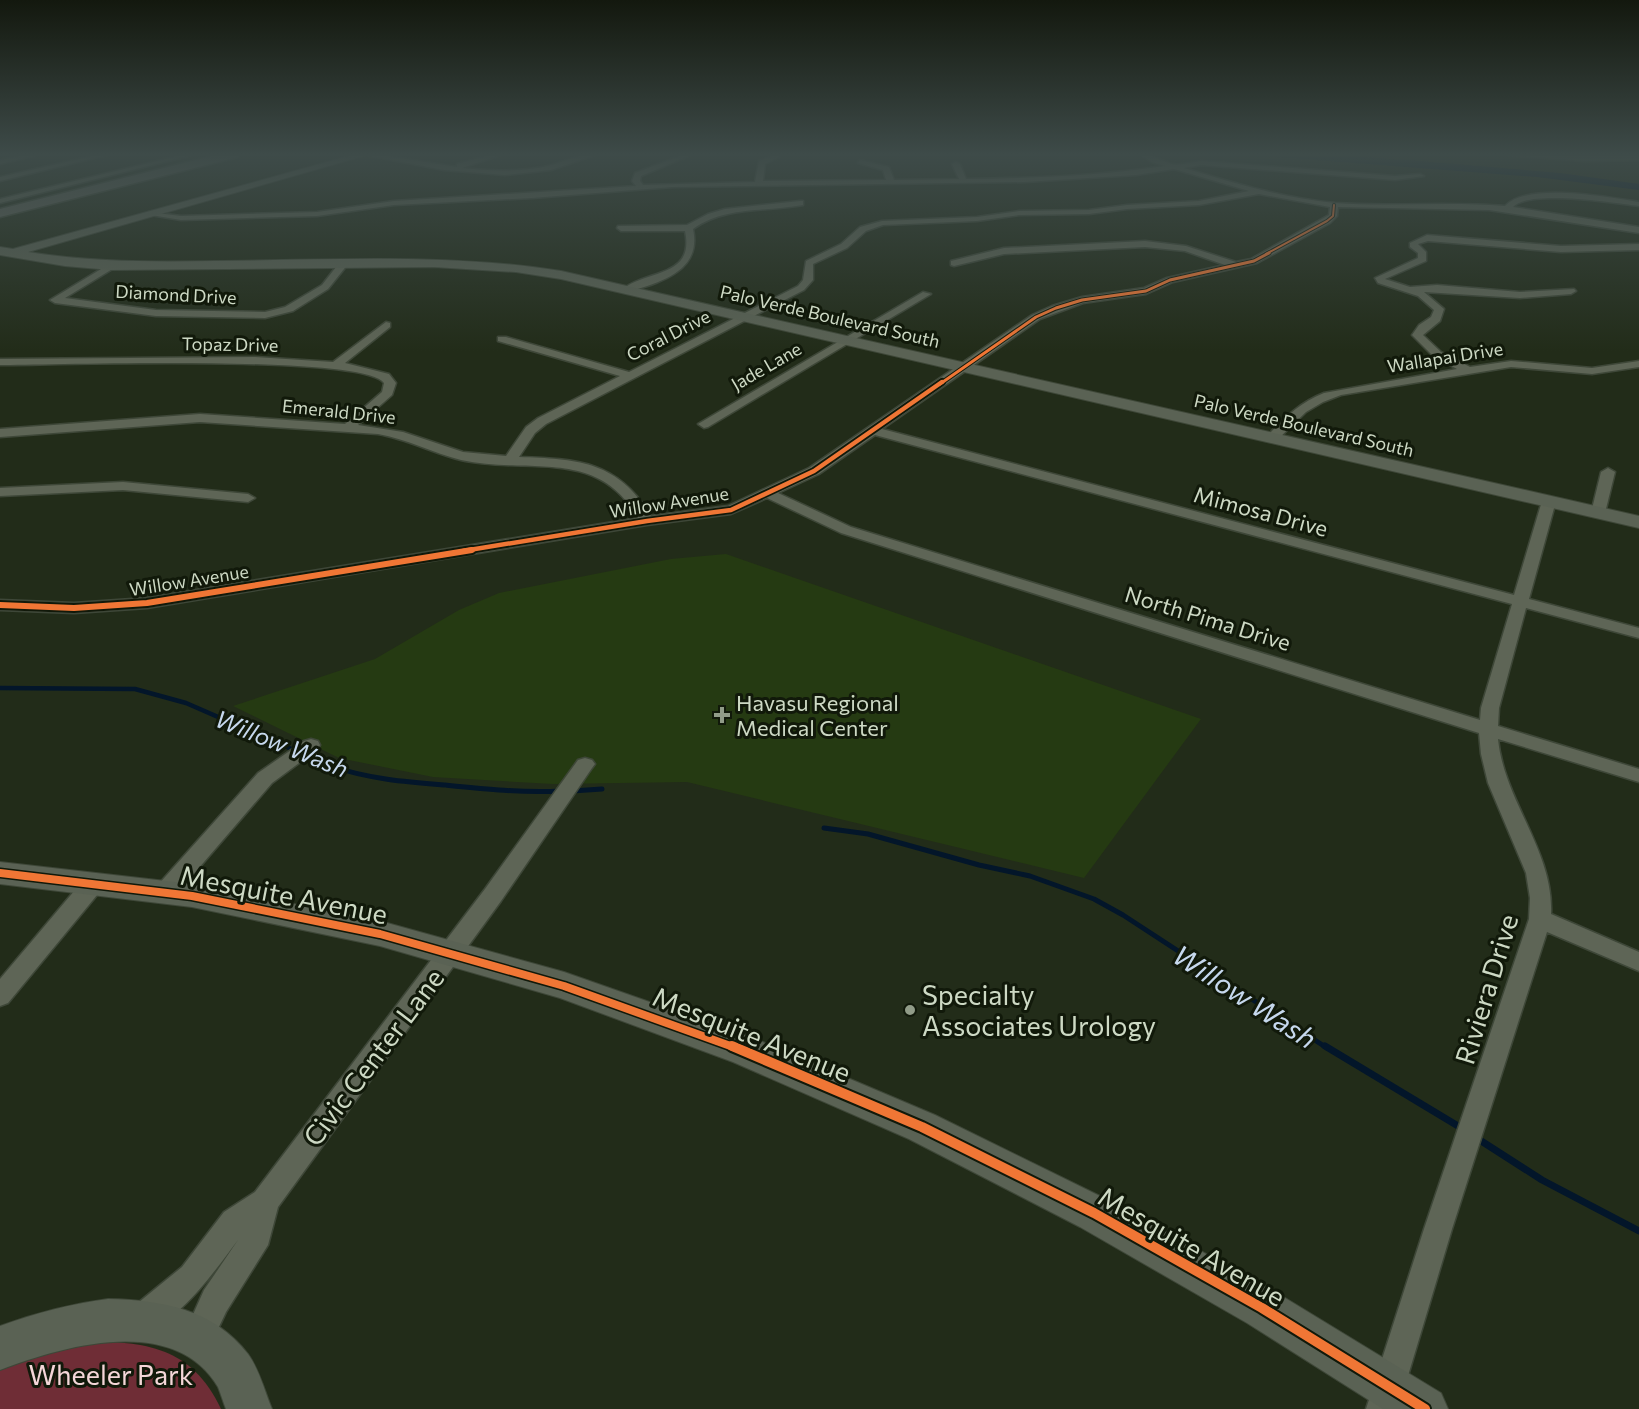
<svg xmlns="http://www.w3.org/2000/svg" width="1639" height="1409" font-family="Commissioner,sans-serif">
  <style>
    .built { fill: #253a12 }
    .green { fill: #6f2d36 }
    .water { fill: #03162a }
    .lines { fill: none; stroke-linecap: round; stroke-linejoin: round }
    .stream-far2 { stroke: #03162a; stroke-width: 4.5 }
    .stream-far1 { stroke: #03162a; stroke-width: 5 }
    .stream { stroke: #03162a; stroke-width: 7 }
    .street-casing { stroke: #3e4738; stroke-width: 3 }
    .secondary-casing { stroke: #3e4738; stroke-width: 2 }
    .highway-casing { stroke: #3e4738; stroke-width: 3 }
    .street { fill: #5e6556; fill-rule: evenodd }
    .secondary { fill: #5a6254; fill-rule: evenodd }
    .highway { fill: #5f635b; fill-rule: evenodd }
    .cycleway-far5-casing { stroke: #11190a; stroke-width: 4 }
    .cycleway-far4-casing { stroke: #11190a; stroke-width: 5 }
    .cycleway-far3-casing { stroke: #11190a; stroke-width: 8 }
    .cycleway-far2-casing { stroke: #11190a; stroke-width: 10 }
    .cycleway-far1-casing { stroke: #11190a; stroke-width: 11 }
    .cycleway-casing { stroke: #11190a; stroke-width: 14 }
    .cycleway-far5 { stroke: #f07635; stroke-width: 2 }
    .cycleway-far4 { stroke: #f07635; stroke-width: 3 }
    .cycleway-far3 { stroke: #f07635; stroke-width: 4.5 }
    .cycleway-far2 { stroke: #f07635; stroke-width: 6 }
    .cycleway-far1 { stroke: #f07635; stroke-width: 8 }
    .cycleway { stroke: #f07635; stroke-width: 10 }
    .poi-dot { fill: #919c88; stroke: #11190a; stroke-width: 2 }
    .labels { text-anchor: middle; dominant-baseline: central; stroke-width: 6; stroke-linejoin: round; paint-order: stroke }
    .far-street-label { font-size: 18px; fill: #cdd9c4; stroke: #11190a }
    .street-label { font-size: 22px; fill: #cdd9c4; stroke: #11190a }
    .poi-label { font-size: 22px; fill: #cdd9c4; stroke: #11190a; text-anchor: start }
    .water-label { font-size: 24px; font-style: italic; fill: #c6d8ed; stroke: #11190a }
    .near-street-label { font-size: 27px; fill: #cdd9c4; stroke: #11190a }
    .near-poi-label { font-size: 27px; fill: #cdd9c4; stroke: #11190a; text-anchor: start }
    .near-park-label { font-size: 27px; fill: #f4d6d8; stroke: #11190a }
    .near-water-label { font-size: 28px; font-style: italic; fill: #c6d8ed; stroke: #11190a }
  </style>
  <rect width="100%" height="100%" fill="#222c19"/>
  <path class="built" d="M726,554l475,165 -117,159 -397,-96 -134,2 -120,-7 -94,-19 -106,-52 142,-47 84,-49 40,-17 172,-34z"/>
  <path class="green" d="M83,1341c63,1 108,5 138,68h-221v-46z"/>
  <path class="water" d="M1237,154h78l93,6 152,13 79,11v6l-102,-13z"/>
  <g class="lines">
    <g class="stream-far2">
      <path d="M0,688l135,1 51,14 110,48"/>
      <path d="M304,755l32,13"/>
    </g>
    <g class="stream-far1">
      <path d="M331,766c37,13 76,16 114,19 39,4 77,8 116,6"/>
      <path d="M572,791l30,-2"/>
      <path d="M824,828l44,6 111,31 51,11 64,23 29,16 204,133"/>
    </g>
    <g class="stream">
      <path d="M1325,1046l138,83"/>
      <path d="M1475,1137l67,43 97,51"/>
    </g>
    <g class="street-casing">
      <g id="street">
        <path d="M30,154h11l-41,10v-4z"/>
        <path d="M101,154h10l-111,27v-4z"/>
        <path d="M186,154h10l-196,49v-4z"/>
        <path d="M361,154h14l82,13v-3l37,-10h9l-41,14c27,3 54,4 81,-1 18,-3 38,-15 55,-13l-47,16 -46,5 -61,-5z"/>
        <path d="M685,154h8l-52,22 -1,5 3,4 112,-3 4,-21 18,-7 2,3 -14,7 -2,17 123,-1 -3,-10 -25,-7 2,-3 29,7 5,13 65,-1 -7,-15 4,-2 4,2 6,15c66,-1 133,-3 199,-13l-13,-4 -12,-8c10,-1 21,7 32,10 9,2 20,-2 29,-3l194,15 25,-2 4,2 -29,4 -194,-15 -17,3c50,15 99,30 151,35 57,4 113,-2 170,3 22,-24 103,-9 134,-4v4c-24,-3 -110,-17 -126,1l126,20v6l-150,-23 -151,-3 -1,9 -7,7 -73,40 -84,19 -27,12 -63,9 -43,16 -158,110 632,166 28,-94 2,-3h10l2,3 -27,98 110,29v10l-113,-30 -27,100 -1,18 141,43v13l-141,-43c6,62 56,112 53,175l88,38v19l-92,-39 -95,297 -54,180h-32l58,-180 105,-310 1,-21 -4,-25 -38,-90 -7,-29 -2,-21 -638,-200 -74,-35 -36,16 -84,11 -500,83 -73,5 -74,-3v-10l74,3 73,-5 491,-80c-41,-72 -110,-43 -177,-58 -28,-7 -54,-21 -83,-26l-178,-12 -200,15v-8l200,-15 145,10 37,-32 2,-9c-21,-29 -332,-18 -384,-18v-6l255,-2 78,5 53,-40 4,1v4l-45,36 44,11 7,9 -4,12 -34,30 45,7 60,20 43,4 20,-29 12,-9 82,-42 -122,-35v-4h8l123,35 169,-86 5,-6 3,-19 35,-17 19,-17 22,-6 95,-4 42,-6 70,-1 38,-5 72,-4 50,-10 -75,-22 -38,6 -111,7 -352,5 -141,11 -138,7 -77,11 -136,4 -36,-6 4,-2 32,4 136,-4 77,-11 242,-15 -4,-5 3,-8zM1259,194l71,13 -1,8 -78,44 -15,3 -50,-16 -41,-5 -141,7 -53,13v4l3,1 50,-12 141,-7 40,4 40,14 -58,13 -23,10 -62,9 -30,9 -20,9 -223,153 -81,38 -77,10c-33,-55 -73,-57 -132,-59l16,-24 11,-9 258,-134 9,-10v-16l34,-16 19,-17 17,-6 94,-4 42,-6 70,-1 38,-5 72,-4zM875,435l637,169 -31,104 -1,12 -629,-193 -73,-34 41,-19z"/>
        <path d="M1496,154l143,2v4l-55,1z"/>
        <path d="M800,201h3v4c-37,7 -78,1 -110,24 9,42 -32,53 -65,63l-5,-3c25,-20 72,-11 62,-58h-64l-4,-3 1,-2 69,-1 21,-11 17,-5z"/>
        <path d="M1427,235l134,11 78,-2v6l-78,2 -133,-11 -10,3 8,8v9l-41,18 25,8 27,-2 83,7 54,-3 2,2 -5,3 -51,4 -96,-6 20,17 -4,12 -17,14 18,17 29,15 41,-6 81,7 47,-7v6l-47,7 -81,-7 -170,28 -18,7 -17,10 -30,29h-8l-2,-3 2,-3c17,-18 33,-33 56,-42l133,-24 -24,-13 -21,-21 7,-10 12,-8 3,-7 -16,-14 -40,-13 -3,-5 43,-20v-5l-8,-6v-4z"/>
        <path d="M340,262l8,2 -20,25 -35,22 -28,7 -109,-2 -101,-13 -5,-3 61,-37 3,1v4l-49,30 91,12 109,2 20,-5 37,-22z"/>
        <path d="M923,292l8,2 -223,133 -4,1 -6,-4z"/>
        <path d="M1608,468l7,4 -10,41 -7,4 -5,-1 -2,-3 10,-41z"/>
        <path d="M123,482l125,12 7,4 -7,4 -125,-12 -123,6v-8z"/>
        <path d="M311,739l7,2 2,4 -2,4 -46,34 -99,115 -8,2 -8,-2 -3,-6 3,-6 101,-113 46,-32z"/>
        <path d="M585,758l7,2 3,4 -3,4 -91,133 -223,306 -10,38 -42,67 -17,36 -11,4 -11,-4 -4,-11 21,-47 34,-50c-24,32 -56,78 -94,93l-11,-4 -4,-11 4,-11 49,-40 42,-55 31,-20 230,-303 93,-129z"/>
        <path d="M94,875l8,2 3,6 -3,6 -94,114 -8,3v-27l86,-102z"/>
      </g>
    </g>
    <g class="secondary-casing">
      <g id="secondary">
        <path d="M356,154h14l-342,98c63,10 124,10 187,9 115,-1 232,-8 346,10l1078,245v12l-1078,-249 -45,-7 -82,-5 -323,3 -46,-4 -65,-11v-8l13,2z"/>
        <path d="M1625,154h14v5l-12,-3z"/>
        <path d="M0,862l192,22 188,37 184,51 194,68 177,75 173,85 169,93 164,100 7,16h-65l-136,-86 -167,-96 -171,-88 -176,-77 -173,-64 -180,-52 -188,-39 -192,-23z"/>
        <path d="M108,1299c54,1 105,10 140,55 11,15 17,38 24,55h-46c-3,-7 -5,-15 -8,-22 -44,-74 -155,-41 -218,-17v-44c36,-13 70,-22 108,-27z"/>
      </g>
    </g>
    <g class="highway-casing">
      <path id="highway" d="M220,154h20l-2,3 -238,60v-8z"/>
    </g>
    <use href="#street" class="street"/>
    <use href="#secondary" class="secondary"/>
    <use href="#highway" class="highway"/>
    <g class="cycleway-far5-casing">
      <path id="cycleway-far5" d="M1266,254l61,-33 6,-5 1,-11"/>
    </g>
    <g class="cycleway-far4-casing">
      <path id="cycleway-far4" d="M940,384l96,-67 20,-9 26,-8 64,-9 24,-11 84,-19 15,-8"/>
    </g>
    <g class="cycleway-far3-casing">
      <path id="cycleway-far3" d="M463,551l184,-30 84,-11 83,-39 128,-89"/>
    </g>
    <g class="cycleway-far2-casing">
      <path id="cycleway-far2" d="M0,605l74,3 73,-5 325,-53"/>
    </g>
    <g class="cycleway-far1-casing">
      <path id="cycleway-far1" d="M0,873l192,23 188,38 184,52 172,62"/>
    </g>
    <g class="cycleway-casing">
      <path id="cycleway" d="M732,1046l190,81 172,86 168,95 163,101"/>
    </g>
    <use href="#cycleway-far5" class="cycleway-far5"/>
    <use href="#cycleway-far4" class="cycleway-far4"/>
    <use href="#cycleway-far3" class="cycleway-far3"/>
    <use href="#cycleway-far2" class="cycleway-far2"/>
    <use href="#cycleway-far1" class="cycleway-far1"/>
    <use href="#cycleway" class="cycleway"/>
  </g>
  <linearGradient id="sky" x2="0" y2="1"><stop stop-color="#13180e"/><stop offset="0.44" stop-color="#3e4b49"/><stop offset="1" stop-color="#3e4b49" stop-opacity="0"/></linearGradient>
  <rect width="1639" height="351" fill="url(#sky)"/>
  <g class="poi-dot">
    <path d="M719 706h6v6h6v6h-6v6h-6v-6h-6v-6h6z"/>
    <circle cx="910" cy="1010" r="6"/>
  </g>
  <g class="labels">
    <g class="far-street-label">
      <text transform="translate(176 294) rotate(3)">Diamond Drive</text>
      <text transform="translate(830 316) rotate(13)">Palo Verde Boulevard South</text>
      <text transform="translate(668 335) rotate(-27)">Coral Drive</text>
      <text transform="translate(230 344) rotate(1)">Topaz Drive</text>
      <text transform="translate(1445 357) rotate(-9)">Wallapai Drive</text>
      <text transform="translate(766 366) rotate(-30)">Jade Lane</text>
      <text transform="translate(339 411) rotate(6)">Emerald Drive</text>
      <text transform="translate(1304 425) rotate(13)">Palo Verde Boulevard South</text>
      <text transform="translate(669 502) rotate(-9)">Willow Avenue</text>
      <text transform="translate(189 580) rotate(-9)">Willow Avenue</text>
    </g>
    <g class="street-label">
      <text transform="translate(1261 511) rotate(15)">Mimosa Drive</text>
      <text transform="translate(1208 618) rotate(17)">North Pima Drive</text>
    </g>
    <g class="poi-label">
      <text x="736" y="702">Havasu Regional<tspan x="736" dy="25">Medical Center</tspan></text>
    </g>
    <g class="water-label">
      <text transform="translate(282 743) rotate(22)">Willow Wash</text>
    </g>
    <g class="near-street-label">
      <text transform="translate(284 894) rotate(11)">Mesquite Avenue</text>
      <text transform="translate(1486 989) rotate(-73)">Riviera Drive</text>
      <text transform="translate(752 1034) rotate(22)">Mesquite Avenue</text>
      <text transform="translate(373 1057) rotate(-53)">Civic Center Lane</text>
      <text transform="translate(1192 1246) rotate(30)">Mesquite Avenue</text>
    </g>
    <g class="near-poi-label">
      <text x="922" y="994">Specialty<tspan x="922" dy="31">Associates Urology</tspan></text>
    </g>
    <g class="near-park-label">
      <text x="111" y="1374">Wheeler Park</text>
    </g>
    <g class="near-water-label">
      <text transform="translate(1245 996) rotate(33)">Willow Wash</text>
    </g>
  </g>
</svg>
